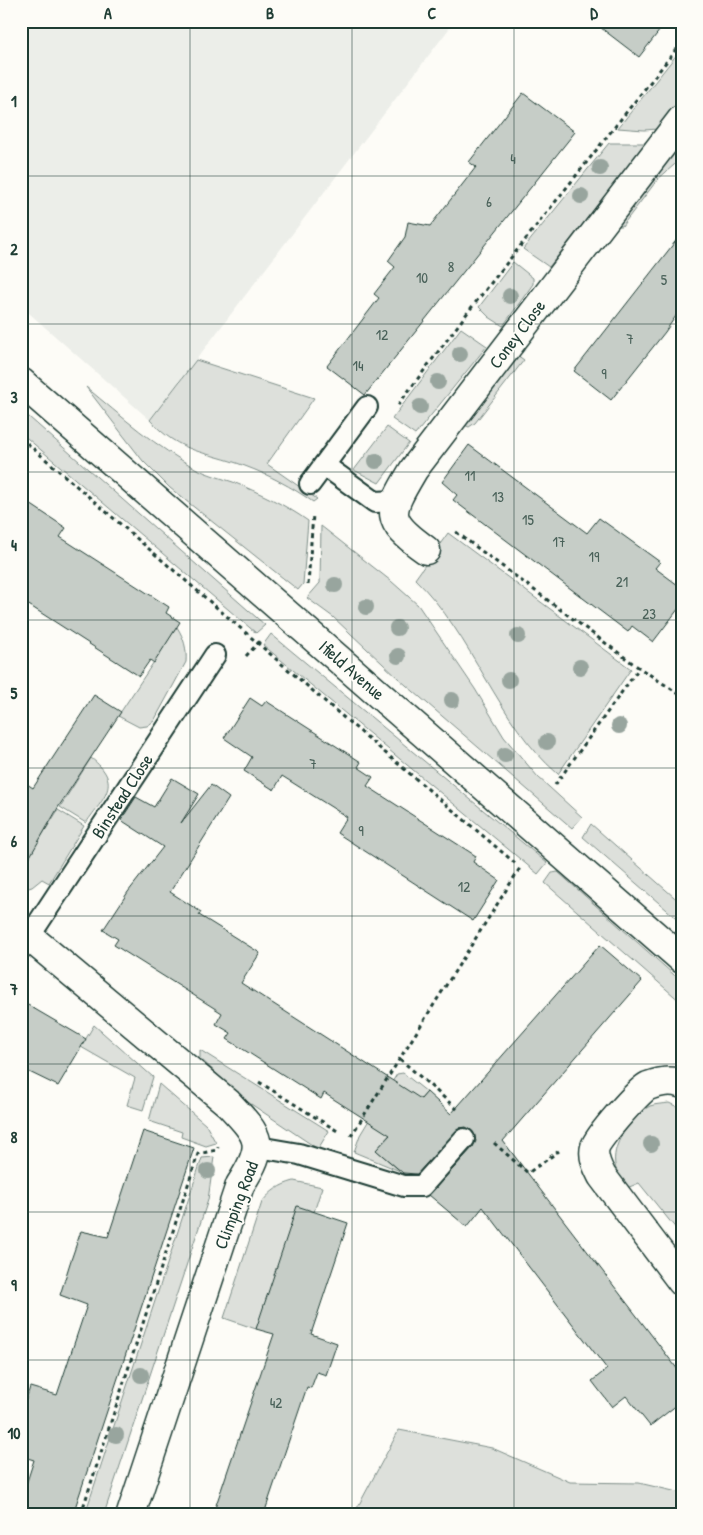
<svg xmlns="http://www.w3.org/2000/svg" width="703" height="1535" font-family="'Patrick Hand',sans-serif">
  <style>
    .built { fill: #eceee9 }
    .green { fill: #dde0db; stroke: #7e8e88 }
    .building { fill: #c6cdc7; stroke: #1f3d34 }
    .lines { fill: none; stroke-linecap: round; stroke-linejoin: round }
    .service-casing { stroke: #1f3d34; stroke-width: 24 }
    .minor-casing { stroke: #1f3d34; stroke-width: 31 }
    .tertiary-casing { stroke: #1f3d34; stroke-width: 31 }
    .path { stroke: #1f3d34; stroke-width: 3; stroke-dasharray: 4 4; stroke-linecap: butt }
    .service { stroke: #fdfcf7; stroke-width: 20 }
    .minor { stroke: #fdfcf7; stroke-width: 28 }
    .tertiary { stroke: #fdfcf7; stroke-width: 28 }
    .tree { fill: #98a59e }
    .grid { fill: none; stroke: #1f3d34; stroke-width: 1; stroke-opacity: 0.55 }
    .labels { text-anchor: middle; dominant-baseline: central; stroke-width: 4; stroke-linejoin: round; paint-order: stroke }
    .number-label { font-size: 15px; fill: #496159 }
    .street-label { font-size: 18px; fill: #1f3d34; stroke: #fdfcf7 }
    .neatline { fill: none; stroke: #1f3d34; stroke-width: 2 }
    .grid-label { font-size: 16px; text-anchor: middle; font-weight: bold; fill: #1f3d34 }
  </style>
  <rect width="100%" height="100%" fill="#fdfcf7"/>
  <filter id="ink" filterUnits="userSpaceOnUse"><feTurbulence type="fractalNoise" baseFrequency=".02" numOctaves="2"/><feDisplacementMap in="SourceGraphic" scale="10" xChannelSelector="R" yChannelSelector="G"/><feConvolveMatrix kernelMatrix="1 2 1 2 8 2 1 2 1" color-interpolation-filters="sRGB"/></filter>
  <g filter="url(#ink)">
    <path class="built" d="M21,21h434l-305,399 -129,-114z"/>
    <g class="green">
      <path d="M682,48v49l-24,32 -14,1 -26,-2z"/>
      <path d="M682,141v17l-24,21 -36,47h-5z"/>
      <path d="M609,143h37l-97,124 -26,-18z"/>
      <path d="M513,262l20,16v6l-30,42 -14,-9 -10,-10z"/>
      <path d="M461,328l26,18 -72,89 -23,-16z"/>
      <path d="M517,355l7,5 -49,63 -6,4 -7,-3z"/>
      <path d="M196,360l118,38 -47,66 50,35 -4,3c-21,-15 -44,-27 -68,-36 -39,-15 -65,-12 -95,-46z"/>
      <path d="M86,387c36,30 70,60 111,82 12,6 24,9 36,13 27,11 51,22 75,39l-5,63 -5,6 -128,-102 -27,-27z"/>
      <path d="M21,410l244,215 -9,8 -235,-200z"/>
      <path d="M387,427l22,16 -30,40 -25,-13z"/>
      <path d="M321,526l70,55 27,24 57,84 29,48 34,40 44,40 -10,11 -173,-149 -66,-62 -26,-19 13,-15z"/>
      <path d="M448,533l183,136 -73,105c-62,-53 -84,-138 -143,-195z"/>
      <path d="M177,627c7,11 10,22 9,35l-32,59 -7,5 -8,1 -21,-11z"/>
      <path d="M271,634l276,229 -9,11 -275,-229z"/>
      <path d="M91,758c32,25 13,39 -5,65l-26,-16z"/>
      <path d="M58,810l26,16 -35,57 -7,-4 -10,8 -11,3v-21z"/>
      <path d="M591,824l91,80v19l-99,-86z"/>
      <path d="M558,872l124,110v21l-137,-120 7,-10z"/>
      <path d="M94,1025l59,52 -10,33 -16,-5 8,-27 -54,-31z"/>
      <path d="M200,1050l129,81 -11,18 -76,-51 -42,-40z"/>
      <path d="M403,1073l24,19 -51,58 24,21 -46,-19 6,-17 37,-61z"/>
      <path d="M159,1084l47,41 10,18 -10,3 -25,-9 1,-5 -33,-11z"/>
      <path d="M669,1103l13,6v127l-43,-53 -12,5c-20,-21 -14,-46 5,-66 5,-6 10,-12 18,-16 5,-2 13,-2 19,-3z"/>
      <path d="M214,1157l-6,43 -104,314h-19l117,-356z"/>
      <path d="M294,1181l28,6 -8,25 -58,117 -32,-11 38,-116c9,-11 17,-17 32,-21z"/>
      <path d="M399,1430l93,18 78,34 69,1 43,10v21h-328z"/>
    </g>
    <g class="building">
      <path d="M592,21h75l-28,36z"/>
      <path d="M523,93l52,39 -210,263 -38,-29 52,-68 -5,-4 21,-27 -7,-6 17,-24 3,-15 22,4 46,-59 -7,-5z"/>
      <path d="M682,233v74l-17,25 -54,68 -37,-29z"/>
      <path d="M469,445l118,88 12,-15 61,44 -5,6 27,20v16l-29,38 -21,-16 -4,6 -175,-132 4,-5 -15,-13z"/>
      <path d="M21,498l45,30 -6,9 109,70 -3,6 14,9 -26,41 -4,-3 -11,16 -118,-76z"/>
      <path d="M94,695l27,17 -62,94 -38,66v-92l12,8z"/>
      <path d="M250,698l12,8 4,-5 95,61 -3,5 15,10 -6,9 109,70 -3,6 26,18 -26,41 -136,-88 10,-16 -65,-41 -8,14 -30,-19 8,-14 -28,-19z"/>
      <path d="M172,778l27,16 -18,29 30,-38 18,13 -59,94 31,20 -2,3 61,38 -19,30 180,116 6,-7 24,22 149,-169 42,36 -139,160 179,234v26l-32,25 -24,-30 -14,11 -20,-26 15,-12 -124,-162 -16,20 -38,-32 44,-48 3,-6 -4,-10 -6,-4 -6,1 -43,46 -14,-1 -27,-23 14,-15 -66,-42 -3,6 -94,-60 4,-6 -15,-9 6,-11 -108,-68 4,-6 -15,-9 25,-38 35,-45 -42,-27 15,-23 18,10z"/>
      <path d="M21,1001l65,38 -28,47 -37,-18z"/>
      <path d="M143,1131l51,17 -121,366h-52v-14l13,-40 -13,-4v-41l9,-28 27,8 30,-90 -27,-10 10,-32 11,-32 27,6z"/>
      <path d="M297,1206l51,17 -37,111 26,9 -11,32 -9,-3 -6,16 -4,-1 -43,127h-51l61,-180 -18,-5z"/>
    </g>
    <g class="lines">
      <g class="service-casing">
        <g id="service">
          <path d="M324,465l51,37 20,-1"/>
          <path d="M310,484l57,-77"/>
          <path d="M29,937l186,-282"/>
          <path d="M258,1147l41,7 105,32h18l42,-47"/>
        </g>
      </g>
      <g class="minor-casing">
        <g id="minor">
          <path d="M426,550c-43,-31 -38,-37 -12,-81l268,-350"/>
          <path d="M21,930l207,173c32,34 39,40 12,82l-109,329"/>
          <path d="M682,1084c-11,-5 -23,-2 -34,2 -9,4 -50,51 -53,61 -3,10 3,21 7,29l80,106"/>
        </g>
      </g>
      <g class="tertiary-casing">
        <path id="tertiary" d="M21,382l661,577"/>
      </g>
      <g class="path">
        <path d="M398,405l70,-93 214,-270"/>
        <path d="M21,438l322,279 172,146"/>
        <path d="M456,532l179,133 47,31"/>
        <path d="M308,585l5,-71"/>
        <path d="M246,656l16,-17"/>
        <path d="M555,785l84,-117"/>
        <path d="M400,1059l58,51"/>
        <path d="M259,1082l80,50"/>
        <path d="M351,1136l169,-268"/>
        <path d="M494,1143l34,30 31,-22"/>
        <path d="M81,1514l117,-360 19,-4 1,-3"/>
      </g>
      <use href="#service" class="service"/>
      <use href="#minor" class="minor"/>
      <use href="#tertiary" class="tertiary"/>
    </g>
    <g class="tree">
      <circle cx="600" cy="168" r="8"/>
      <circle cx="581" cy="196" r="8"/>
      <circle cx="510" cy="296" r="8"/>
      <circle cx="460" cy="354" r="8"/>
      <circle cx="438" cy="382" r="8"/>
      <circle cx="420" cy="407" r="8"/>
      <circle cx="376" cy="461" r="8"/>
      <circle cx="335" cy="585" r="8"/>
      <circle cx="366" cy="607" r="8"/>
      <circle cx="397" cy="628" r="8"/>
      <circle cx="518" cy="636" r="8"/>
      <circle cx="398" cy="656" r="8"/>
      <circle cx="580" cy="667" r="8"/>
      <circle cx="509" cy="680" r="8"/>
      <circle cx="452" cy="700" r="8"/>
      <circle cx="619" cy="726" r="8"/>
      <circle cx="547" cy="742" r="8"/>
      <circle cx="505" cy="755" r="8"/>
      <circle cx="651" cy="1144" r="8"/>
      <circle cx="208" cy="1171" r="8"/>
      <circle cx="141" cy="1375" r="8"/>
      <circle cx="116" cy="1435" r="8"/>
    </g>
  </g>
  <path class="grid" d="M190,21v1493M352,21v1493M514,21v1493M21,176h661M21,324h661M21,472h661M21,620h661M21,768h661M21,916h661M21,1064h661M21,1212h661M21,1360h661"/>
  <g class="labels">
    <g class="number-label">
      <text x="513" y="158">4</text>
      <text x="489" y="201">6</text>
      <text x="451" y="266">8</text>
      <text x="422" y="277">10</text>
      <text x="664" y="279">5</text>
      <text x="382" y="334">12</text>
      <text x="630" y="338">7</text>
      <text x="358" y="365">14</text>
      <text x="604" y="373">9</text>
      <text x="470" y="475">11</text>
      <text x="498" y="496">13</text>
      <text x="528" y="519">15</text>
      <text x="559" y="541">17</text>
      <text x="594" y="556">19</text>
      <text x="622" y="581">21</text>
      <text x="649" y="613">23</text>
      <text x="313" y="763">7</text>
      <text x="361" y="830">9</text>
      <text x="464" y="886">12</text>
      <text x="276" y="1402">42</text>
    </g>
    <g class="street-label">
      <text transform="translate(517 334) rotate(-53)">Coney Close</text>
      <text transform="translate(352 670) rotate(41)">Ifield Avenue</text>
      <text transform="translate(122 796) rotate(-57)">Binstead Close</text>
      <text transform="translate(236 1205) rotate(-69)">Climping Road</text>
    </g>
  </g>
  <rect width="703" height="1535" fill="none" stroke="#fdfcf7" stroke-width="55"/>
  <rect x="28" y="28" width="648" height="1480" class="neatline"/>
  <g class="grid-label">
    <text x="108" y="19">A</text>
    <text x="270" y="19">B</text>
    <text x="432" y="19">C</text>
    <text x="594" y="19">D</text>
    <text x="14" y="107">1</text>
    <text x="14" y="255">2</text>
    <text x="14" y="403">3</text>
    <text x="14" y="551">4</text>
    <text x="14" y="699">5</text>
    <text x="14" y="847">6</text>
    <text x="14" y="995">7</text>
    <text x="14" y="1143">8</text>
    <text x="14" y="1291">9</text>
    <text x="14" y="1439">10</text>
  </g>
</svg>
